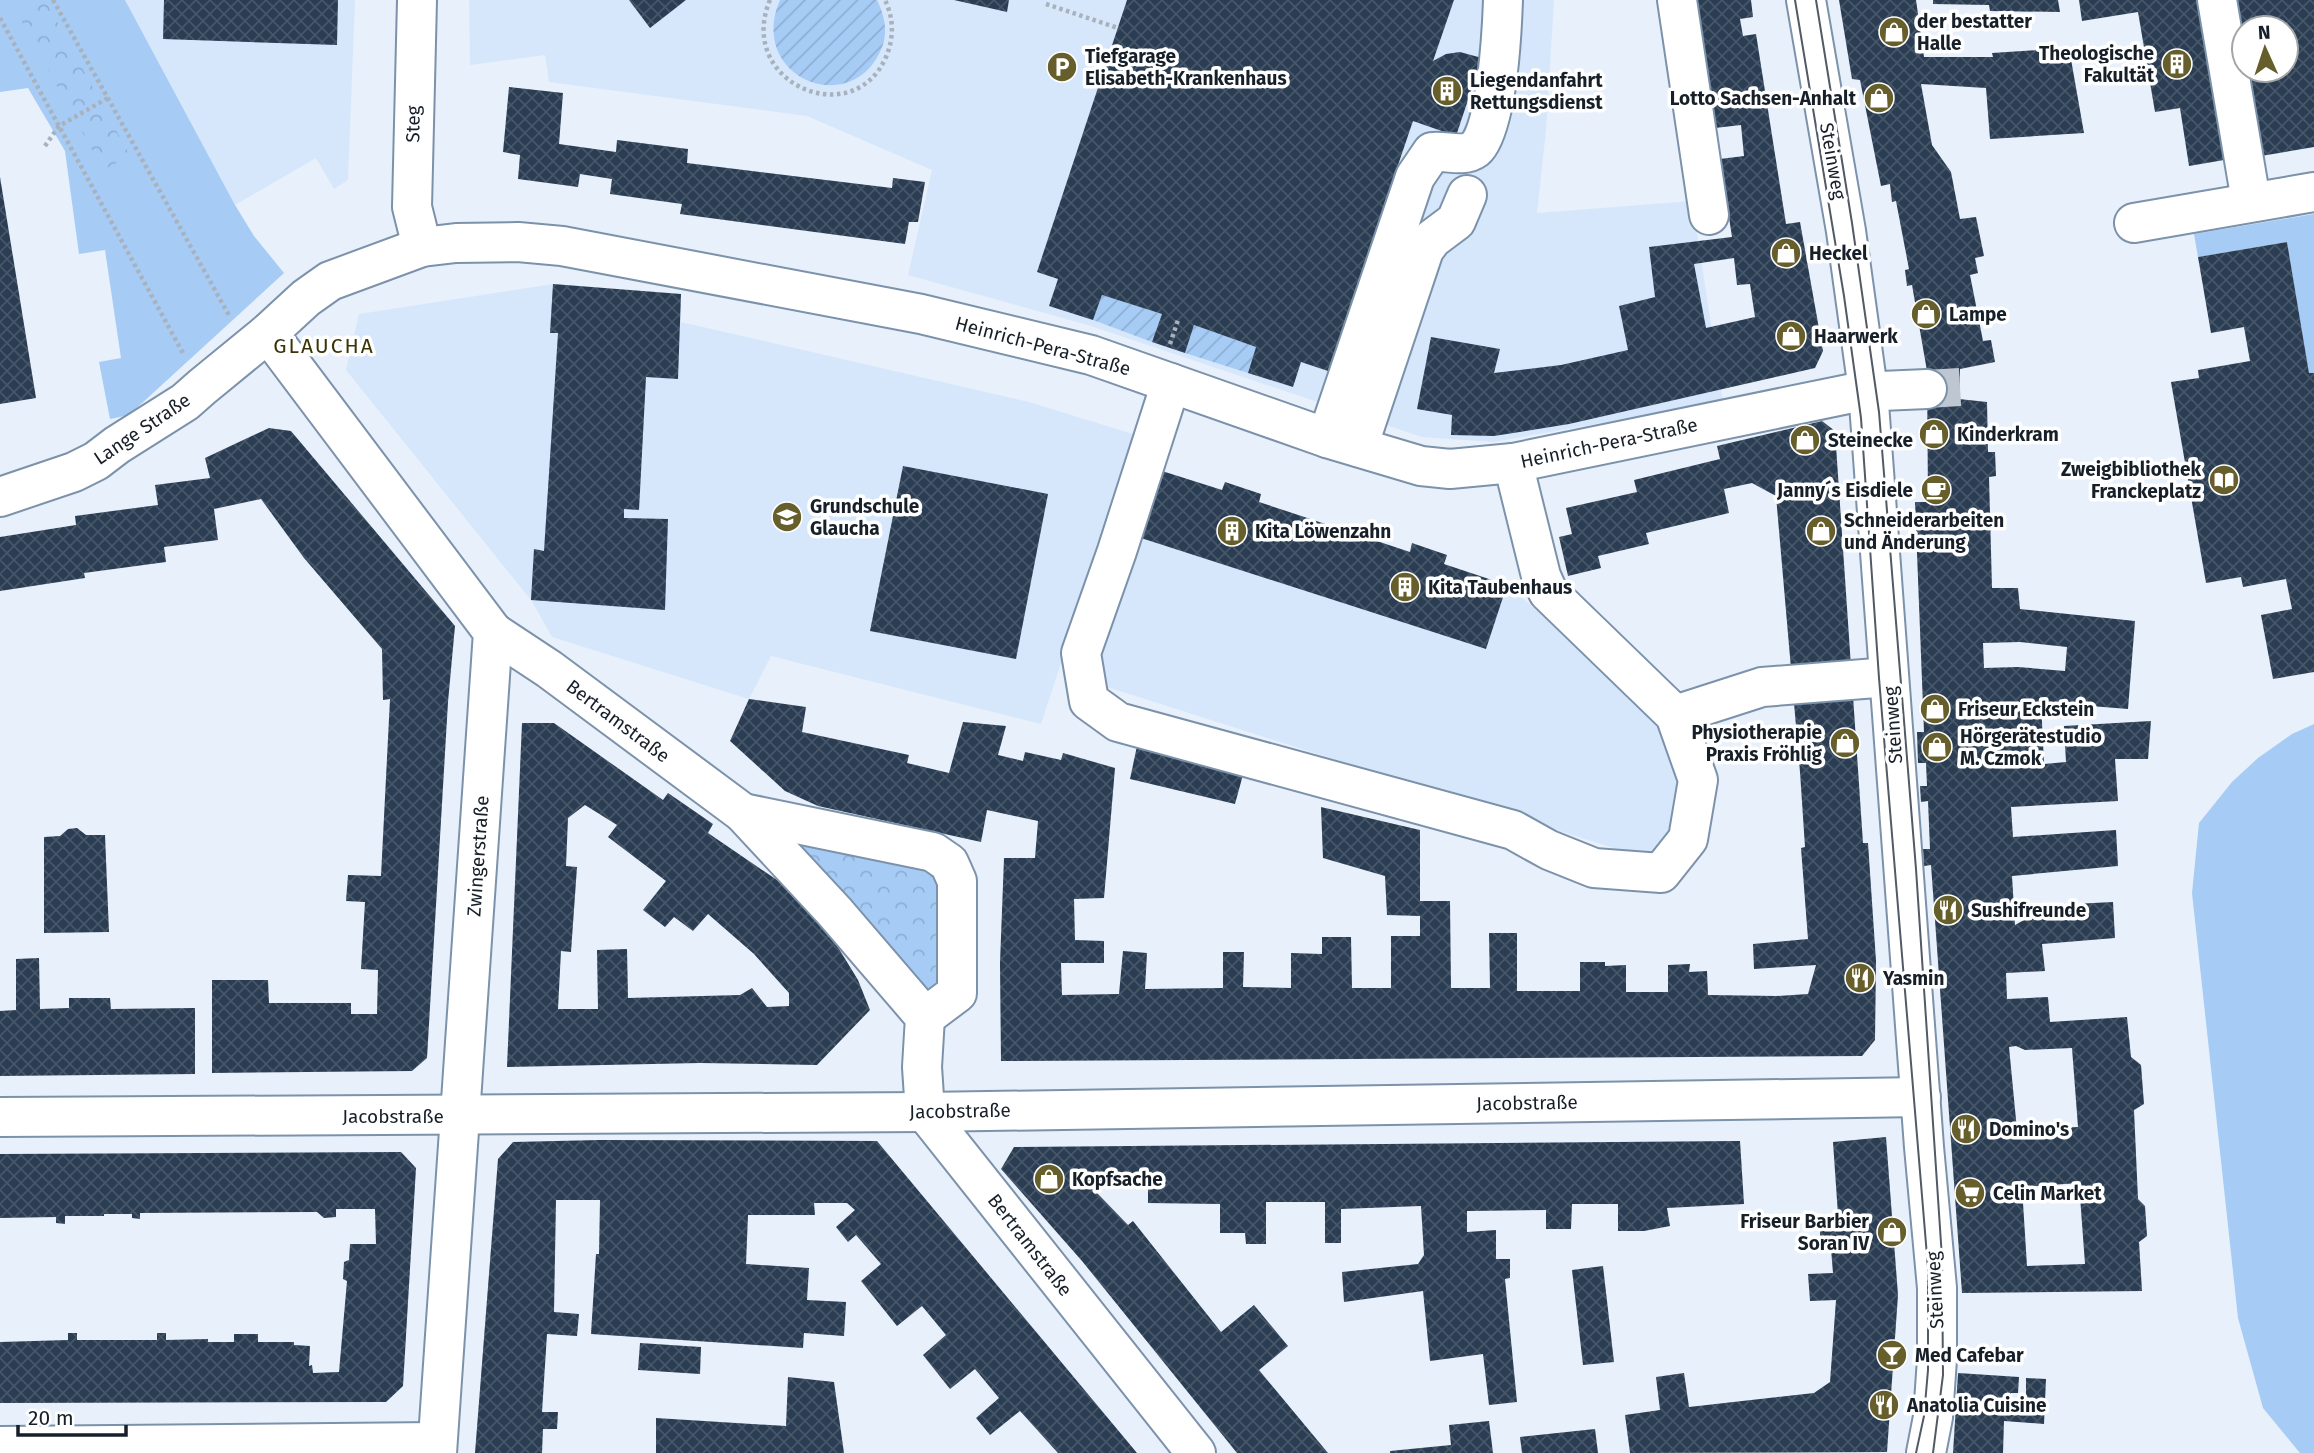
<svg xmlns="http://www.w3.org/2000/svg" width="2314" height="1453" font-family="'Fira Sans',sans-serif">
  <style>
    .built { fill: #d6e7fb }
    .grass { fill: #a6ccf6 }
    .park { fill: url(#park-crowns) }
    .garden { fill: url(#garden-furrows) }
    .building { fill: url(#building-cross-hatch); fill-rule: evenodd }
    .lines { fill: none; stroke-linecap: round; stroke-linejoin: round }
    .minor-tunnel { stroke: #bdc6d1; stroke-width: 38; stroke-dasharray: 38 19; stroke-linecap: butt }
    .minor-casing { stroke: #7c92aa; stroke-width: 42 }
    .path { stroke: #a8b1bc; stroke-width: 4.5; stroke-dasharray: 3.5 3.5; stroke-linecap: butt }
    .minor { stroke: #fff; stroke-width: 38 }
    .tram { stroke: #525a65; stroke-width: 2 }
    .labels { text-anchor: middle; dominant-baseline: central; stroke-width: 7; stroke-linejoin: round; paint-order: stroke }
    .poi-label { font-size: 19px; font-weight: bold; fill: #171f29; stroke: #fff; text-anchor: start }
    .street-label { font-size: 19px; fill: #171f29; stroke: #fff }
    .neighbourhood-label { font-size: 21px; letter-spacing: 2px; fill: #3a3408; stroke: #fff }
  </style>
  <defs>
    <pattern id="park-crowns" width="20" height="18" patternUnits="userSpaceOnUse" patternTransform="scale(1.75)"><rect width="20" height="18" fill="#a6ccf6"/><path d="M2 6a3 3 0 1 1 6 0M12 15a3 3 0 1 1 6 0" fill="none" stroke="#8eafd3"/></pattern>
    <pattern id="garden-furrows" width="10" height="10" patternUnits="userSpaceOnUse" patternTransform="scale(1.75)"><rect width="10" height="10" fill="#a6ccf6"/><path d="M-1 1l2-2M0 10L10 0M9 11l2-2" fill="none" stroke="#8eafd3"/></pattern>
    <pattern id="building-cross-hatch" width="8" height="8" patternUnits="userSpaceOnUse" patternTransform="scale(1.75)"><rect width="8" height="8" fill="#2a3d52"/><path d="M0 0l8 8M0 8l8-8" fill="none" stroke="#475668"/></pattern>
  </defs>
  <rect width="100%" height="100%" fill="#e7f0fb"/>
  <g class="built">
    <path d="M125,0h230l-7,180 -14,9 -18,-31 -81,47z"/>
    <path d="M469,0h1085l-8,130 -9,83 155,-12 31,201 -230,40 -71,-5 -334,-112 -180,-50 24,-105 -125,-54 -258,-34 -4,-27 -75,10z"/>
    <path d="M553,284l128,10v28l348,80 107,33 -95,289 -270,-68 -22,43 -197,-62 -21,-37 -185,-230 13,-56z"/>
    <path d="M1162,471l60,19 3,-8 36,12 -2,8 150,50 3,-9 35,12 -3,10 63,20 162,138 11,27 -6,93 -18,11h-24l-534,-170 -5,-18z"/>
  </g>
  <g class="grass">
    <path d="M0,0h125l110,205 19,31 30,37 -155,142 -19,4 -11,-57 22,-4 -16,-108 -26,4 -14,-103 -37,-63 -28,4z"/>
    <path d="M2314,214v159h-5l-22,-131 -89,15 -4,-23z"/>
    <path d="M2314,724v729h-14l-37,-45 -25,-90 -46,-425 7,-70 33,-41 26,-24 34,-24z"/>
  </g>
  <g class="park">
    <path d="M10,0h35l85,156 -27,14z"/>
    <path d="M798,844l133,22 14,16v97l-10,13 -10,-3 -126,-137z"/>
  </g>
  <g class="garden">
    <path d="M780,0h97c8,17 12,34 3,52 -32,67 -133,24 -100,-52z"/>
    <path d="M1102,295l60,19 -10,28 -59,-22z"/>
    <path d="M1194,325l62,22 -8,26 -63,-20z"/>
  </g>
  <g class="building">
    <path d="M164,0h174l-1,45 -174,-6z"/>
    <path d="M629,0h57l-36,28z"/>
    <path d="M954,0h55l-2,12z"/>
    <path d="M1127,0h327l-21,61 13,-7 14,-2 22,6 -26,78 -43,-15 -85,250 -27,-9 -8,25 -45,-14 8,-26 -62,-22 -9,28 -33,-11 10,-28 -60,-19 -9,25 -44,-14 9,-27 -21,-7z"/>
    <path d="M1696,0h55l2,17 -13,2 3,17 13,-2 30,190 14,-2 23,129 -8,17 -246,56 -75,12 -43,-1 1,-20 -35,-6 14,-72 69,12 -6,24 67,-8 67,-15 -9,-44 36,-9 -6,-50 83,-10 -12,-78 24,-3 -3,-31 -26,3zM1734,258l3,27 13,-1 5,33 -49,11 -12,-64z"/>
    <path d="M1839,0h77l8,57h69l-1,-4 77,-5 15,85 -94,6 -4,-51 -65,-4 11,61 19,27 9,47 16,-2 8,39 -9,2 3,15 -8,2 13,66 8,-1 4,22 -35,7 -1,30 28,3 1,50h7l1,24 -7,1 3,111h26l2,21 115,12 -7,88 -87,-7 3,62 22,-2 -2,-36 87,-5 -3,38h-33l3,42 -107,6 2,30 103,-7 2,36 -106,10 3,49 20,-11v-8l78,-4 2,36 -73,6 3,27 -39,2 1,26 41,-2 2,25 77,-5 4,40 10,8 3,39 -10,6 4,89 7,7 2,30 -8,6 3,49 -180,2 -31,-428 -7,1 -1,-17h7l-2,-48 -7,1 -1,-16h7l-1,-23h-8l-1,-31h7l-9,-230h13l-1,-131 -15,-86 -5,1 -2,-16 4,-1 -13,-68 -4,1 -2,-18 -9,2 -21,-106 -8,-1zM2020,642l47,5 -2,24 -47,-4 -34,1 -1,-25zM2016,1046l9,4 47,-2 6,79 -61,3 -8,-83zM2079,1183l6,81 -58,2 -5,-79z"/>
    <path d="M1933,0h125l2,12 -70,-1 -1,-6 -56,-1z"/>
    <path d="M2079,0h118l27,160 -35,6 -9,-58 -25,4 -17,-100 -56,9z"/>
    <path d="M2235,0h79v147l-53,9 -14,-86h39v-42h-42v16z"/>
    <path d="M509,87l54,6 -4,51 57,8 1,-12 71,9 -1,14 205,25 1,-10 32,4 -7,40h-9l-4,22 -225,-30 2,-10 -72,-10 2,-15 -32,-5 -2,13 -60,-8 2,-24 -17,-3z"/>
    <path d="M0,177l36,221 -36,6z"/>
    <path d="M2287,242l22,131h5v299l-41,7 -12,-64 31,-6 -6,-30 -43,8 -2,-10 -35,6 -35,-201 28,-4 -1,-8 52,-9 -6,-34 -33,6 -13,-76z"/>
    <path d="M553,284l128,10 -3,85 -32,-2 -7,133 -15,-1v9l44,1 -3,91 -134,-10 3,-51 10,2 14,-218h-8z"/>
    <path d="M1822,421l13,10 28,412h5l8,118 -1,79 -13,16 -861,5 -1,-98 4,-105h31l3,-37 -51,-11 -6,32 -163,-36 -33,-15 -55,-50 19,-42 57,8 -4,25 107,23 -2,8 42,10 14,-51 43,4 -8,29 25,6 2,-9 36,8 2,-7 52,15 -11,130 -30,1 1,41 29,1v22h-43l1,32 57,-1 4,-43 24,2 -2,36 78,-1v-36h21l-1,35 48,1v-35l31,1v-17h29l1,51h39v-52h29v-20l-33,-1 -2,-39 -62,-18 -2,-51 99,23v71h30l1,87h39l-1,-55h28v58h63v-29h25v4l21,-1v27h42v-27l22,-1 -1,8 18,-1 1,24 68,1 32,-2 8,-29 -62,4 -1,-25 55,-5 -7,-91 4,-1 -5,-75 -24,-276 -24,-13 -28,6 5,24 -83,20 3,11 -51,12 3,12 -33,8 -9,-39 13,-3 -6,-26 71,-16 -3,-12 86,-21 -3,-13z"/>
    <path d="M269,428l22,3 164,195 -7,76 -21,356 -15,13 -200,2v-93h56l1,23h82v11h26l1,-44 -17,-1 4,-67 -19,-1 2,-26 33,1 9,-177 -7,1 -1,-51 -78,-91 -43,-59 -47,10 4,31 -54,7 2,15 -82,11 1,5 -85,13v-54l76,-12 -1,-9 83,-11 -3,-20 55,-7 -5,-20z"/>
    <path d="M903,466l145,28 -32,165 -146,-28z"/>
    <path d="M1162,471l60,19 3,-8 36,12 -2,8 151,50 2,-9 35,12 -3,9 63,21 -21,64 -345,-111z"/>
    <path d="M522,723h32l109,77 5,-7 45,31 -5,9 69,47 56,59 25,41 12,30 -53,55 -117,-2 -193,4zM585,805l32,20 -9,12 58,44 -23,29 22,17 9,-10 19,14 15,-17 46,40 35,39v13l-22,1 -15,-19 -12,7 -112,3 -1,-49 -30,1 1,59h-40l3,-58 10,1 6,-85 -11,-1 2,-48z"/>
    <path d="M1137,746l107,25 -9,33 -105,-25z"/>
    <path d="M77,828l9,7h19l4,97 -65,1v-96l16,-1 8,-7z"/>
    <path d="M39,958l1,51 29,-1v-10h41l1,11 84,-1v66l-195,2v-65l16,-1v-51z"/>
    <path d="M1886,1137l12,158 -11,157 -257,1 -5,-38 35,-5 -4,-33 28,-4 5,34 125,-14 16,-11 6,-82 -26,1 -2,-27 25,-1 -2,-24h-10l-2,-32 19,-2 -5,-73z"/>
    <path d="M600,1140l277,1 260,312h-79l-38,-42 -30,24 -14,-17 23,-20 -24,-29 -25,20 -27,-34 23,-20 -24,-29 -25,20 -36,-45 20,-17 -25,-29 -8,7 -12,-15 19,-17 -8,-7h-33l1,12h-67l-2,49 63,4 -2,32 39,2 -2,34 -40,-3 -1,15 -212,-14 5,-80h3l1,-54h-44l-2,112 25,2 -2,22 -30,-2 -5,78h16l-1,17h-14l-1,24h-67l23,-294 15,-17z"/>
    <path d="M1740,1141l4,63 -77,4 3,18 -26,5h-26v-27h-46l-1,25h-25v-19l-79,1v21l29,-2v29h14v19l-5,1 12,123 -28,3 -6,-51 -53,7 -7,-70 -79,11 -2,-30 76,-8 6,-9 -3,-49 -80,3v34h-16v-41h-59v42h-20l-1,-11h-25v-29l-72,-1v-20l-48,1 -3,9 31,32 5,-4 88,111 33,-27 34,41 -29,24 69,83h-91l-155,-192 -81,-92 13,-22z"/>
    <path d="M401,1152l15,16 -13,218 -17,16 -386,1v-61l68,-2v-7h9v7h80v-7h9v7l42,-1v3h26v-8h24v8h36v3l16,1 -1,20 3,-1 1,8 26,-1 8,-91 -4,-2 1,-17 5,-2 1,-16h26l-1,-35h-39v8l-12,1 -7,-6 -177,1v6l-8,-1v-4h-28v2h-39v8l-9,-1v-6l-56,1v-64z"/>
    <path d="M1603,1266l11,96 -31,3 -11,-95z"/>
    <path d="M640,1343l61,4 -1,27 -62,-4z"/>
    <path d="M1958,1373l61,4 -1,16h-7v7l15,1v-23l20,1 -2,45 -40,-3 -1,32h-50z"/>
    <path d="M788,1377l46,5 10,71h-188v-35l130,8z"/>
    <path d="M1489,1421l4,32h-103v-2l61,-6 -2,-20z"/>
    <path d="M1595,1429l3,24h-76l-2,-16z"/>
  </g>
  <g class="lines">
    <path class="minor-tunnel" d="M1927,389l33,-2"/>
    <g class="minor-casing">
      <g id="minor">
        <path d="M417,0l-5,207 10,40"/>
        <path d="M1677,0l32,215"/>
        <path d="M1806,0l40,231 22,159 56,757 13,141v71l-4,58 -7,36"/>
        <path d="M2217,0l34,201"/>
        <path d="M2134,223l180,-31"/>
        <path d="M268,333l225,299 -56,821"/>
        <path d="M1171,383l-54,168 -36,102 8,48 29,21 395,108 36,20 45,18 67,5 27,-34 10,-59 -23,-65 -127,-123 -7,-16 -28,-113"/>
        <path d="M1327,438l88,-261 17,-25c13,-2 31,6 43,-3 22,-18 27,-120 28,-149"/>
        <path d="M1358,447l66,-197 8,-11 24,-18 11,-26"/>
        <path d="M0,497l74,-25 22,-11 21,-16 68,-43 17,-15 66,-54 38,-35 24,-17 92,-34 34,-4 62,-1 44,4 359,68 170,41 236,83 94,28 29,3 63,-6 345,-71 69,-3"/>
        <path d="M493,632l56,37 194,144 91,98 91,106 -3,50 3,45 271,341"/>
        <path d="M1675,715l87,-28 127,-10"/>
        <path d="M743,813l190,39 16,11 8,18v112l-32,24"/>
        <path d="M0,1117l925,-5 996,-15"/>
        <path d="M0,1446l437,-4"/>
      </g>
    </g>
    <g class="path">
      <path d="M53,0l177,317"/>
      <path d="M770,0c-35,83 83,133 116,57 8,-19 8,-38 -1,-57"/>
      <path d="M1046,4l72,24"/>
      <path d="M0,18l184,337"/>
      <path d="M45,146l14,-20 49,-28"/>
      <path d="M1170,344l8,-24"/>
    </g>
    <use href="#minor" class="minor"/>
    <g class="tram">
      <path d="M1795,0l49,296 17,122 18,260 49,590v102l-4,46 -8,37"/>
      <path d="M1816,0l36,223 27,189 37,457 26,389 1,117 -10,78"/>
    </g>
  </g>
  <defs>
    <g id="shop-disc" transform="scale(1.575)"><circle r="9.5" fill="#665e2b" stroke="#fff"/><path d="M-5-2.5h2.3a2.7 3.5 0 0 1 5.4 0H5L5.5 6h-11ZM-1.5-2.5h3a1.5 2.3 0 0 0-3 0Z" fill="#fff"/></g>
    <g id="building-disc" transform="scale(1.575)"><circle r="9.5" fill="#665e2b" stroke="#fff"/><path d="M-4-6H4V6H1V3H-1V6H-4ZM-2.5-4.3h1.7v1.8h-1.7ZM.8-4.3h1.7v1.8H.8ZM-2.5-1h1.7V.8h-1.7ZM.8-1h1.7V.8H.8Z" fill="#fff"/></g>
    <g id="parking-disc" transform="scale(1.575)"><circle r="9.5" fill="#665e2b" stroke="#fff"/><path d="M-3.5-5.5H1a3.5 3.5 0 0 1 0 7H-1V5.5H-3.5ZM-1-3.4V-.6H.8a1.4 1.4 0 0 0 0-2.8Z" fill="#fff"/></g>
    <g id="library-disc" transform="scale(1.575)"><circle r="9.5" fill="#665e2b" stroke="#fff"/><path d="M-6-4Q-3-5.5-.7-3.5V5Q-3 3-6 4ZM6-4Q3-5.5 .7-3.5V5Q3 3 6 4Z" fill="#fff"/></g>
    <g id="cafe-disc" transform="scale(1.575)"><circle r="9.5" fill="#665e2b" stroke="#fff"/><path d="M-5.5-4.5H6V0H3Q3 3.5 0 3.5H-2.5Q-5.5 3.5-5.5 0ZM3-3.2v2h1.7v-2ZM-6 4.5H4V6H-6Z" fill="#fff"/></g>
    <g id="school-disc" transform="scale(1.575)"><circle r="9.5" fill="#665e2b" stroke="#fff"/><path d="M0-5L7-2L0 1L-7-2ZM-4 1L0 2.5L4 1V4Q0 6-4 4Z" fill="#fff"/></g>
    <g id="restaurant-disc" transform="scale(1.575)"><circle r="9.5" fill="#665e2b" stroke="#fff"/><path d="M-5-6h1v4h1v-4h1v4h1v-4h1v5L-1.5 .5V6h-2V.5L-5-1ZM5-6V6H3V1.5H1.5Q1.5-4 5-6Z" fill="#fff"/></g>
    <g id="supermarket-disc" transform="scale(1.575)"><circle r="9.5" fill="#665e2b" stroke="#fff"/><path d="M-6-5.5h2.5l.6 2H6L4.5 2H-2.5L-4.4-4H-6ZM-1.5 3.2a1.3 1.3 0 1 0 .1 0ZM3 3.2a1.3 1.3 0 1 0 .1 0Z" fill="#fff"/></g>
    <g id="bar-disc" transform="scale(1.575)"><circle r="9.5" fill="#665e2b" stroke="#fff"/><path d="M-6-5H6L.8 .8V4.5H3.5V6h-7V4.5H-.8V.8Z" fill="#fff"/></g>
  </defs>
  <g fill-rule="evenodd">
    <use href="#shop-disc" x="1894" y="32"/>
    <use href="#building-disc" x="2177" y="64"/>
    <use href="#parking-disc" x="1062" y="67"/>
    <use href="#building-disc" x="1447" y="91"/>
    <use href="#shop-disc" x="1879" y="98"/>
    <use href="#shop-disc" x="1786" y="253"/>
    <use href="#shop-disc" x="1926" y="314"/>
    <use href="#shop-disc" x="1791" y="336"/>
    <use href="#shop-disc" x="1934" y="434"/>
    <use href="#shop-disc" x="1805" y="440"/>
    <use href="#library-disc" x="2224" y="480"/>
    <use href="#cafe-disc" x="1936" y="490"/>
    <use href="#school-disc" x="787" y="517"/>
    <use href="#building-disc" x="1232" y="531"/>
    <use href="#shop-disc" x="1821" y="531"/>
    <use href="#building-disc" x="1405" y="587"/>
    <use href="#shop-disc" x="1935" y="709"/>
    <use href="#shop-disc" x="1845" y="743"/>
    <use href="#shop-disc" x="1937" y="747"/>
    <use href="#restaurant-disc" x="1948" y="910"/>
    <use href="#restaurant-disc" x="1860" y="978"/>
    <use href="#restaurant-disc" x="1966" y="1129"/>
    <use href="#shop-disc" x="1049" y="1179"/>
    <use href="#supermarket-disc" x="1970" y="1193"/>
    <use href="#shop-disc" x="1892" y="1232"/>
    <use href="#bar-disc" x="1892" y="1355"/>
    <use href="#restaurant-disc" x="1884" y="1405"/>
  </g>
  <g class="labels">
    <g class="poi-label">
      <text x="1917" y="21">der bestatter<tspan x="1917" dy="22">Halle</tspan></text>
      <text x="2154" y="53" text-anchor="end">Theologische<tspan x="2154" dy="22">Fakultät</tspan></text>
      <text x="1085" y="56">Tiefgarage<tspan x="1085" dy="22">Elisabeth-Krankenhaus</tspan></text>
      <text x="1470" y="80">Liegendanfahrt<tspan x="1470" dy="22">Rettungsdienst</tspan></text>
      <text x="1856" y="98" text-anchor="end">Lotto Sachsen-Anhalt</text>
      <text x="1809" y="253">Heckel</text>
      <text x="1949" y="314">Lampe</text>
      <text x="1814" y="336">Haarwerk</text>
      <text x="1957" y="434">Kinderkram</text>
      <text x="1828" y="440">Steinecke</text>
      <text x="2201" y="469" text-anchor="end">Zweigbibliothek<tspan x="2201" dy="22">Franckeplatz</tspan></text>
      <text x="1913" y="490" text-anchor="end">Janny´s Eisdiele</text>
      <text x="810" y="506">Grundschule<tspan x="810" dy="22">Glaucha</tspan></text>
      <text x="1844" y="520">Schneiderarbeiten<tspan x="1844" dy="22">und Änderung</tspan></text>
      <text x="1255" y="531">Kita Löwenzahn</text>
      <text x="1428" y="587">Kita Taubenhaus</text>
      <text x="1958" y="709">Friseur Eckstein</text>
      <text x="1822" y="732" text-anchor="end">Physiotherapie<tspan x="1822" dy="22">Praxis Fröhlig</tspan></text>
      <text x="1960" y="736">Hörgerätestudio<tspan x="1960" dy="22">M. Czmok</tspan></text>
      <text x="1971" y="910">Sushifreunde</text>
      <text x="1883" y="978">Yasmin</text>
      <text x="1989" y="1129">Domino's</text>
      <text x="1072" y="1179">Kopfsache</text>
      <text x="1993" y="1193">Celin Market</text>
      <text x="1869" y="1221" text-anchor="end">Friseur Barbier<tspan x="1869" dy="22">Soran IV</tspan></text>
      <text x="1915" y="1355">Med Cafebar</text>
      <text x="1907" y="1405">Anatolia Cuisine</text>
    </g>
    <g class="street-label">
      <text transform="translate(413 124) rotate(-89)">Steg</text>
      <text transform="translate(1833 161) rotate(80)">Steinweg</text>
      <text transform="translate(1043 346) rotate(15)">Heinrich-Pera-Straße</text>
      <text transform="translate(142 429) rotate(-34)">Lange Straße</text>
      <text transform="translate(1609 443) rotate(-12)">Heinrich-Pera-Straße</text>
      <text transform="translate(618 721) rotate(37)">Bertramstraße</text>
      <text transform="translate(1893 725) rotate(-94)">Steinweg</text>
      <text transform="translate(478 856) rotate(-86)">Zwingerstraße</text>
      <text transform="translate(1527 1103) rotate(-1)">Jacobstraße</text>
      <text transform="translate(960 1111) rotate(-1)">Jacobstraße</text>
      <text x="393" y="1116">Jacobstraße</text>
      <text transform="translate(1030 1245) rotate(52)">Bertramstraße</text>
      <text transform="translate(1935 1290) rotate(-93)">Steinweg</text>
    </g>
    <g class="neighbourhood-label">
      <text x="324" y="346">GLAUCHA</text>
    </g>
  </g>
  <g transform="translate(2265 49) rotate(357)"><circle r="33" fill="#ffffff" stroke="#a2a5a9" stroke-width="2"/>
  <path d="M0-5L12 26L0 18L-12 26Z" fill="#665e2b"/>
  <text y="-10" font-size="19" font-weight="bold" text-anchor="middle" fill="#171f29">N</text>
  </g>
  <path d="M18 1425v10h108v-10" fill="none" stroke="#171f29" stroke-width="3.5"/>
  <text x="28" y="1425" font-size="21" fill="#171f29" stroke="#ffffff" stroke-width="5" paint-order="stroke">20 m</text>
</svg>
